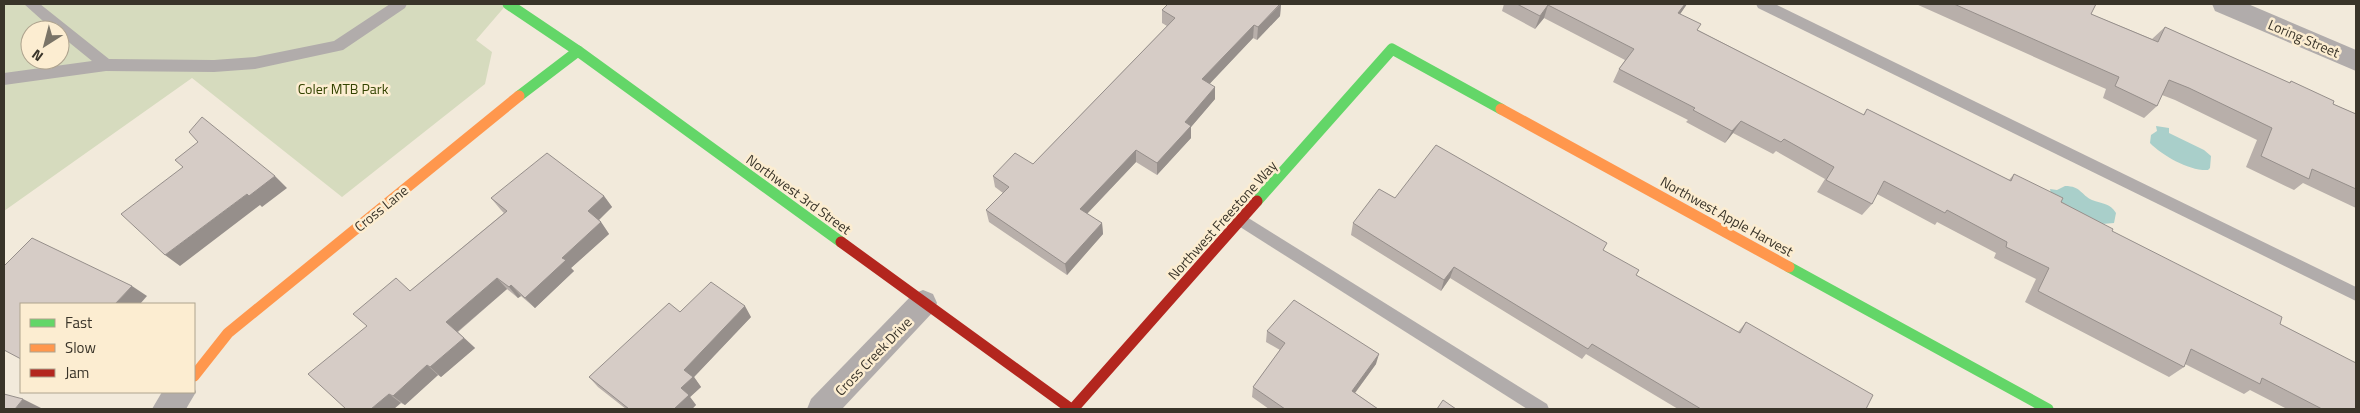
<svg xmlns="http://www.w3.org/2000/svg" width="2360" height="413" font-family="'Titillium Web',sans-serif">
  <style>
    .green { fill: #d6dbbe; fill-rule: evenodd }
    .water { fill: #a9cfca }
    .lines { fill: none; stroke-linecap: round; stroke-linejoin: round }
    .lane { fill: #b1acab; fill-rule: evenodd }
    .street { fill: #b1acab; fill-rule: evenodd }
    .fast { stroke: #63d668; stroke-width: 11 }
    .slow { stroke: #ff974d; stroke-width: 11 }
    .jam { stroke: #b3261e; stroke-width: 11 }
    .wall { fill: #b8afaa }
    .shaded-wall { fill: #968f8b }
    .building { fill: #d6ccc6; stroke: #968f8b }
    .labels { text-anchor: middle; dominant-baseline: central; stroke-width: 5; stroke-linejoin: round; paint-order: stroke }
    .street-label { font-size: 14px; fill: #393429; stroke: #fcedd1 }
    .park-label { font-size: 14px; fill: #334300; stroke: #fcedd1 }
  </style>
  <rect width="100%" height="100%" fill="#f2eadb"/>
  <path class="green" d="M4,4h503l-31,36 16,12 -7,32 -143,113 -150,-119 -188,133zM30,30h30v30h-30z"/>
  <g class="water">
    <path d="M2156,126l13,2v5l35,17 7,6 -1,12 -2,2c-19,1 -45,-14 -58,-27l1,-8 6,-4z"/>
    <path d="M2065,186c16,0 16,9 27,14 10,4 18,3 24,13l-2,10 -12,1 -50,-26 -2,-9 7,1z"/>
  </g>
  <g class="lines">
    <g class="lane">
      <path d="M24,4h16l69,55 105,1 41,-3 79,-16 56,-37h17l-2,4 -62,42 -88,19 -41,3 -108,-1 -102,14v-12l88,-12 -32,-26v-5h-7z"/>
      <path d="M1756,4h19l581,283v14l-598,-293z"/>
      <path d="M1242,214l305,190 2,5h-22l-290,-184 -3,-5 3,-5z"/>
    </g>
    <g class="street">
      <path d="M2212,4h36l108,46v21l-141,-60z"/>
      <path d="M923,290l10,4 4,9 -4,9 -91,97h-35l4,-10 102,-105z"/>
      <path d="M194,387l2,5 -10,17h-34l10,-17h32z"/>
    </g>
    <g class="fast">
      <path d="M508,4l70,47 263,191"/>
      <path d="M519,96l59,-45"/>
      <path d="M1257,201l135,-152 109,60"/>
      <path d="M1789,267l259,142"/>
    </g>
    <g class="slow">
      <path d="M1501,109l288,158"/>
      <path d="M194,376l34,-43 291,-237"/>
    </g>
    <g class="jam">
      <path d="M841,242l230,167"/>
      <path d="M1073,409l184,-208"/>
    </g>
  </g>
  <g class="wall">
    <path d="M1281,4l-1,12 -23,24 -4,-2 -44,46 6,15 -24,28v11l-34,37 -21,-13 -49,52 15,9 1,11 -36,41 -78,-53 -3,-12 17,-17 -8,-6 -2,-11 40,-12 134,-138 -5,-3v-13z"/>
    <path d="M1504,4h183l-7,10 18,16 165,85 4,-6 142,71 5,-6 98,57 168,93 76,85h-69l-37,-19 -6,4 -59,-30 -1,3 -15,10 -144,-75 11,-23 -42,-21 2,-5 -59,-31 -2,3 -58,-31 -5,10 -10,11 -45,-23 8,-13 -49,-28 -3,3 -40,-21 -8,10 -39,-21 2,-2 -75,-38 6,-13 6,-9 -81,-42 -9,11 -33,-18z"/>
    <path d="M1916,4h180l-5,10 61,25 13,-12 124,56 2,-2 42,23 23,10v94l-53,-25 -9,7 -48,-23 11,-27 -82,-40 -13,-5 -5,11 -13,12 -41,-20 3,-9z"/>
    <path d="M604,196l8,11 -14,13 3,2 8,12 -38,34 3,3 -39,37 -14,-12 -3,2 -11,-9 -49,43 17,16 -34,29 -3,-2 -33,30 -4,-2 -55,6 64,-118 94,-78 -3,-3 -10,-12z"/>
    <path d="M1395,198l208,52 33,25 102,57 8,-10 120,87h-188l-92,-55 -4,5 -132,-81 -9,13 -90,-56 2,-12z"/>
    <path d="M680,312l71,5 -57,60 7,10 -11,10 6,8 -4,4h-66l-28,-22 -9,-10z"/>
    <path d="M1267,331l109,33 -21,29 23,16h-109l-17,-12 1,-10 27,-37 -14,-8z"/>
  </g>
  <g class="shaded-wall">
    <path d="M1281,4l-1,12 -23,24 1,-13z"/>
    <path d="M1685,4h2l-15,22 6,-13z"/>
    <path d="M1548,5l-4,13 -9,11 5,-13z"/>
    <path d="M1254,25l-1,13 -51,54v-13z"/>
    <path d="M1215,87v12l-24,28v11l-34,37v-12l28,-41z"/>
    <path d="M1741,121l-8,12 -8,10 7,-12z"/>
    <path d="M1136,150v12l-55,58 -1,-11z"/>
    <path d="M275,176l12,12 -25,19 -2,-2 -80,61 -15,-11 82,-61z"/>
    <path d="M604,196l8,11 -16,16 -8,-12z"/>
    <path d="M601,222l8,12 -38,34 3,3 -39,37 -10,-10 37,-40z"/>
    <path d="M1102,223l1,11 -36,41 -2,-11z"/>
    <path d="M1454,267l-4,11 -9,13 3,-11z"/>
    <path d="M497,278l10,11 -50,43 -11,-10z"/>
    <path d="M511,285l10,11 -3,2 -9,-11z"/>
    <path d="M132,286l15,10 -7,8h-25z"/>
    <path d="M745,306l6,11 -57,60 7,10 -11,10 6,8 -4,4h-18l7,-21 3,-18z"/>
    <path d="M464,338l11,10 -34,29 -11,-10z"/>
    <path d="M1379,354l-3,10 -27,37 3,-10z"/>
    <path d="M427,365l11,10 -33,30 -12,-9z"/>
    <path d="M389,394l12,9 -7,6h-23z"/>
    <path d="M23,399l18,9 -1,1h-25z"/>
  </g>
  <g class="building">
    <path d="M1168,4h112l-22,23 -4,-2 -52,54 13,8 -30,35 6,4 -34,37 -21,-13 -56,59 22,14 -37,41 -79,-54 23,-23 -16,-11 22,-23 18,11 142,-146 -13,-8z"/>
    <path d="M1517,4h168l-7,9 23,11 -4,6 167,85 3,-6 144,72 3,-7 49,24 -2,4 52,27 -1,2 170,86 -2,7 76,39v46h-34l-60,-31 -2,6 -69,-35 -7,18 -146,-76 11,-23 -43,-21 1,-5 -60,-32 -2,3 -61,-32 -12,23 -46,-24 8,-13 -50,-28 -3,3 -40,-21 -9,10 -39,-21 2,-2 -76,-39 15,-20 -86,-44 -8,11z"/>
    <path d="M1954,4h142l-5,10 67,28 7,-15 125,56 1,-2 43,20 -1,3 23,10v75l-44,-20 -3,10 -48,-23 11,-28 -83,-40 -20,-8 -12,26 -42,-20 4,-9z"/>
    <path d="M202,117l73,59 -26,20 -2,-2 -82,61 -44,-41 62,-47 -8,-7 23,-18 -9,-10z"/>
    <path d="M1436,145l171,98 -4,7 36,20 -3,5 104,58 6,-11 127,73 -7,14h-165l-109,-65 -4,5 -134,-82 -10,13 -91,-57 26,-34 16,9z"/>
    <path d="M547,153l57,43 -16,15 13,11 -39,36 4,2 -41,38 -14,-13 -2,2 -12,-9 -51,44 18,16 -34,29 -3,-2 -34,31 -4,-2 -18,15h-25l-38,-35 59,-48 -14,-12 43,-36 14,13 97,-80 -16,-13z"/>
    <path d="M32,238l100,48 -17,18h-94v55l-17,-9v-84z"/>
    <path d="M711,282l34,24 -61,64 9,7 -12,11 8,7 -15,14h-45l-40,-32 80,-74 11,9z"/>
    <path d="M1294,300l85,54 -27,37 26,18h-93l-32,-22 32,-44 -18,-12z"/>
    <path d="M4,394l19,5 -8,10h-11z"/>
    <path d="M1443,400l13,9h-19z"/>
  </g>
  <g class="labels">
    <g class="street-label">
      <text transform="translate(2304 38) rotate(23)">Loring Street</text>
      <text transform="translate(799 194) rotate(36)">Northwest 3rd Street</text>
      <text transform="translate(381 208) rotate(-39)">Cross Lane</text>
      <text transform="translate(1727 216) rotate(29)">Northwest Apple Harvest</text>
      <text transform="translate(1222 220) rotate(-48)">Northwest Freestone Way</text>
      <text transform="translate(873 356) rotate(-46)">Cross Creek Drive</text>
    </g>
    <g class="park-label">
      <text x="343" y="88">Coler MTB Park</text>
    </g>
  </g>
  <rect width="2360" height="413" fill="none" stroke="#393429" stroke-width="10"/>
  <rect x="20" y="303" width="175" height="90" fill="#fcedd1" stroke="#aea38e"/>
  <rect x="30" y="319" width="25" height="8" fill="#63d668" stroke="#aea38e"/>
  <text x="65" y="328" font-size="15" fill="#393429">Fast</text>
  <rect x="30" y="344" width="25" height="8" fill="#ff974d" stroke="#aea38e"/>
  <text x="65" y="353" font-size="15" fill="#393429">Slow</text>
  <rect x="30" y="369" width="25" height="8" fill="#b3261e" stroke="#aea38e"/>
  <text x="65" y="378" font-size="15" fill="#393429">Jam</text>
  <g transform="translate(45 45) rotate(216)"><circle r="24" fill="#fcedd1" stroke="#aea38e"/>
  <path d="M0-4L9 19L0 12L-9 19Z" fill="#7a7467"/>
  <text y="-8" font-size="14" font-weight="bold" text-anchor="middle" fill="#393429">N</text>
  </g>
</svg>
